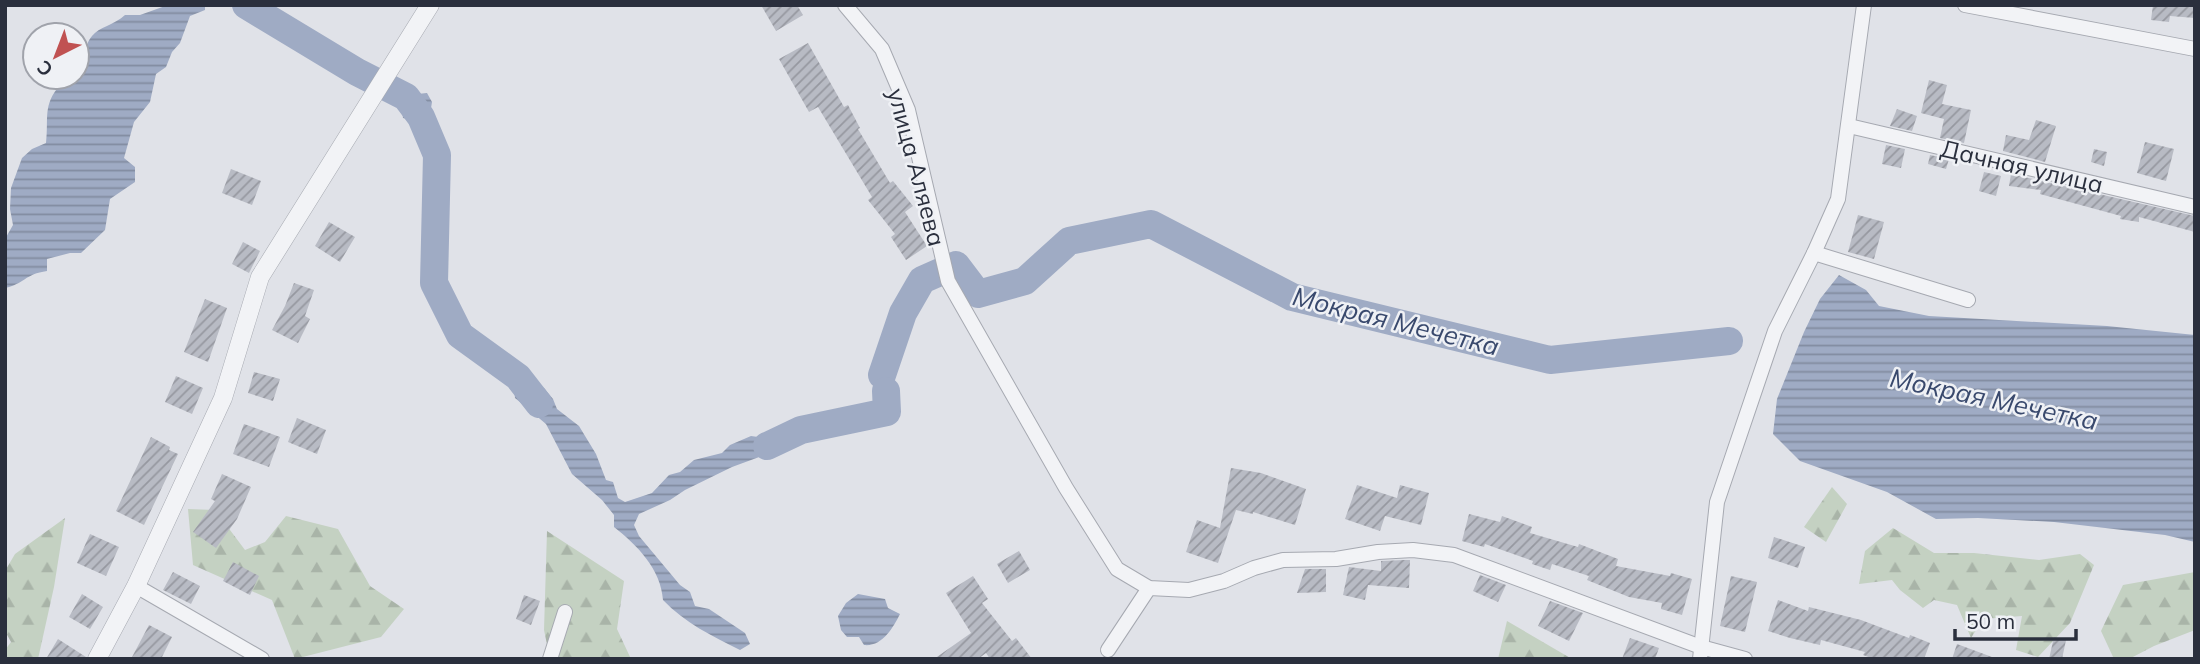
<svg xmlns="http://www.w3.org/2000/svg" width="2200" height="664" font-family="Mulish,sans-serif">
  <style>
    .forest { fill: url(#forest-firs) }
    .water { fill: url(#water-rules) }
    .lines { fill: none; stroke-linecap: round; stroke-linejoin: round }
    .river { stroke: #9fabc4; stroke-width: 28 }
    .building { fill: url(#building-hatch) }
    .minor-casing { stroke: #a6a9b1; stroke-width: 16 }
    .tertiary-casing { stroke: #a6a9b1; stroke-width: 19 }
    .minor { stroke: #f2f3f6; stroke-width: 14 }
    .tertiary { stroke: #f2f3f6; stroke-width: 18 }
    .labels { text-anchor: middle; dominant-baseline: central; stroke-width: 5; stroke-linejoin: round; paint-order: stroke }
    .street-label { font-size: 24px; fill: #2a2f3d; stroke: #eff1f5 }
    .water-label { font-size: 26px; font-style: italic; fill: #39496d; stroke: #eff1f5 }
  </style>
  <defs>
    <pattern id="forest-firs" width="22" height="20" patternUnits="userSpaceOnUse" patternTransform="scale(1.75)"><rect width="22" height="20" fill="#c4d1c2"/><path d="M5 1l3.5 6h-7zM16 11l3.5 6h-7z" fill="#a9b4a8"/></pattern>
    <pattern id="water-rules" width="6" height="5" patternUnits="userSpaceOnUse" patternTransform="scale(1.75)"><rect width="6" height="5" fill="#9fabc4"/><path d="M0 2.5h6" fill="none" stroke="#828ca0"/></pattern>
    <pattern id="building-hatch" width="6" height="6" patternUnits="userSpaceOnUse" patternTransform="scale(1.75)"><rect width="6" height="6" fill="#b8bbc4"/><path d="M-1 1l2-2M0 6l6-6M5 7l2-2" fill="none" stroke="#9698a0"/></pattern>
  </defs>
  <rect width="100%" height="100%" fill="#e0e2e8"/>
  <g class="forest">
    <path d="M1832,487l15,17 -21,38 -22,-15z"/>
    <path d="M188,509l27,1 30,40 20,-8 21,-26 52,13 32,57 34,23 -23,28 -86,22 -23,-59 -79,-35z"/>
    <path d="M65,518l-11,69 -16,72h-33v-9l6,-8 -6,-11v-60l10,-17z"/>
    <path d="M1893,528l41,25h40l65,7 41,-6 14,11 -24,58 -32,34 -22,-7 6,-34 -39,3 -12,19 -14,-33 -23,-5 -11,8 -23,-18 -8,-10 -33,4 6,-33z"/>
    <path d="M547,531l77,50 -7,48 14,30h-81l-6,-29z"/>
    <path d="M2195,572v58l-41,16 -25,13h-15l-13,-28 22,-46z"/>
    <path d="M1507,621l65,38h-74z"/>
  </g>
  <g class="water">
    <path d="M168,5h37v5l-15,6 -10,27 -8,9 -6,15 -10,7 -6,28 -16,20 -10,36 11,9v15l-25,17 -5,31 -24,23h-11l-23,6v12c-22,3 -23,13 -42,17v-49l8,-14 -3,-16 1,-21 11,-30 10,-9 14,-6c3,-25 -4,-38 15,-59l-2,-7h18v-17c12,-10 7,-14 15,-24 7,-9 22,-11 33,-21h15z"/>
    <path d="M402,84l16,10 9,-1 5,9 -4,25 -12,1 -3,-8 -10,-2 -1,-8 -11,-8z"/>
    <path d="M1839,275l27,15 13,16 50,10 178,10 88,9v207l-30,-7 -111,-13 -76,-4 -42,1 -49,-27 -87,-31 -27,-27 4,-35 27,-67 16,-33z"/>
    <path d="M517,371h10l5,11 12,6 9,11 4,10 22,17 17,28 10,26 7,2 5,16 7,4 27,-9 17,-18 11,-3 14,-12 28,-7 8,-8 21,-9 7,1 32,-11 9,1 1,9 -35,19 -33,12 -47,23 -15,10 -31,14 -5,11 5,11 41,49 10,7 5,14 14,3 36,24 5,11 -10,6c-28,-14 -55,-27 -77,-50 -2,-31 -26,-55 -49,-73v-12l-12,-15 -30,-26 -26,-50 -31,-26 -2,-20z"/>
    <path d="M858,594l27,5 3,9 12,6c-7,14 -18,33 -36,31l-5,-8h-12l-6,-7 -3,-14 8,-13z"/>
  </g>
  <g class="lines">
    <g class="river">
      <path d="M246,5l111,67 49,25 15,20 16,38 -3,128 26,52 58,42 21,27"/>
      <path d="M882,375l21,-62 19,-33 34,-15 22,29 47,-13 44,-40 82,-17 141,73 258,63 179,-19"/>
      <path d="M767,446l34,-16 86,-18 -1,-21"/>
    </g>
  </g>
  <g class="building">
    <path d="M761,5h36l6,10 -27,16z"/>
    <path d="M2153,5h42v13l-25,-2 -1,6 -18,-2z"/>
    <path d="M808,43l36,64 4,-2 12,23 -2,1 32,54 3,-2 20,25 -8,6 22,34 -21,14 -15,-23 4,-3 -27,-34 4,-3 -54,-90 -9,5 -30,-53z"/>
    <path d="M1929,80l18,5 -5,19 29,6 -7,33 -24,-5 4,-19 -23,-6z"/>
    <path d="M1897,109l20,7 -5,15 -22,-5z"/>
    <path d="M2036,120l20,6 -11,36 -42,-11 3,-16 23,5z"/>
    <path d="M2145,142l29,7 -8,32 -29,-8z"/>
    <path d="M1886,145l19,4 -4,19 -19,-4z"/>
    <path d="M2094,149l13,3 -3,14 -13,-4z"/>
    <path d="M1930,155l19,4 -3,10 -18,-5z"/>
    <path d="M231,169l30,12 -9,24 -30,-12z"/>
    <path d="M1984,172l17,4 -5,20 -17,-5z"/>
    <path d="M2011,174l184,42v16l-56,-15v5l-19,-3 1,-3 -81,-22 1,-4 -32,-4z"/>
    <path d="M1858,215l26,7 -10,37 -26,-7z"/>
    <path d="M329,222l26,15 -15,25 -25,-16z"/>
    <path d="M243,242l17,9 -11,22 -17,-9z"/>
    <path d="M294,283l20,7 -9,26 5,3 -12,24 -26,-13 13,-24z"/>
    <path d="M205,299l22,9 -19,54 -24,-10z"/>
    <path d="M254,372l26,7 -7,22 -25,-8z"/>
    <path d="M176,376l27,12 -11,26 -27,-12z"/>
    <path d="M297,418l29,12 -9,24 -29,-12z"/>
    <path d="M244,424l36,13 -11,30 -36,-13z"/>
    <path d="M151,437l19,10 -1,3 9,4 -34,71 -28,-14z"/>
    <path d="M1231,468l30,5 45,16 -11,36 -42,-13v2l-17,-4 -18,53 -32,-11 11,-32 23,8z"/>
    <path d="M222,474l29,13 -14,32 -21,29 -23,-16 22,-31 -4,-2z"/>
    <path d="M1357,485l40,13 3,-13 29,8 -8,32 -36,-9 -5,15 -35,-12z"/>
    <path d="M1469,514l31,8 2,-6 30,11 -2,6 48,14 1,-3 39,15 -2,7 54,10 1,-3 21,6 -10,36 -21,-6 1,-6 -33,-6 -42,-17 2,-4 -37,-12 -2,6 -18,-6 1,-3 -48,-17 -1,3 -22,-6z"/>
    <path d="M90,534l29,13 -13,29 -29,-13z"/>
    <path d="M1774,537l31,10 -7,21 -30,-10z"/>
    <path d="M1019,551l11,19 -22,13 -11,-19z"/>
    <path d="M1404,560h6l-1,28 -41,-3 -3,15 -22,-5 6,-28 32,4v-10z"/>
    <path d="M233,562l26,14 -9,19 -27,-14z"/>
    <path d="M1305,569h21v23l-29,1z"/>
    <path d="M173,572l27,14 -9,18 -28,-14z"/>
    <path d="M1480,575l26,10 -8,17 -25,-11z"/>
    <path d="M973,576l15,23 -6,4 30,38 4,-3 16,21h-42l-4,-6 -8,6h-44l37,-26 -25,-40z"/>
    <path d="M1731,576l26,6 -12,50 -25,-6z"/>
    <path d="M82,594l21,13 -13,22 -21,-12z"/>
    <path d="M524,595l16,6 -9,24 -15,-6z"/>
    <path d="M1778,600l30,11 1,-4 52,13 48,18 1,-3 20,8 -6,16h-50l-11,-4 2,-3 -44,-12 -1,5 -30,-7 -22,-7z"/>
    <path d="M1550,601l33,12 -14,28 -31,-15z"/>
    <path d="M149,625l23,12 -11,22h-30z"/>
    <path d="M2054,637l12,3 -4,19h-13z"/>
    <path d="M1630,638l29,10 -4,11h-33z"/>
    <path d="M58,639l28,18v2h-40z"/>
    <path d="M1957,644l35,13v2h-40z"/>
  </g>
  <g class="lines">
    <g class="minor-casing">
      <g id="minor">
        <path d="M845,5l37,44 26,61 40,171 118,207 51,81 32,19 40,2 35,-9 30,-13 29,-8 53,-1 42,-7 35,-2 41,5 247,92 44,12"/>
        <path d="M1965,5l230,44"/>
        <path d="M1849,126l346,81"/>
        <path d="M1814,253l154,47"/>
        <path d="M136,586l126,73"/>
        <path d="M1108,650l41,-62"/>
        <path d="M550,659l15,-47"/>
        <path d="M1700,659l17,-157 58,-171 39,-78 24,-54 26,-194"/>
      </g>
    </g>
    <g class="tertiary-casing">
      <path id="tertiary" d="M97,659l39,-73 87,-188 37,-121 170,-272"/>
    </g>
    <use href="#minor" class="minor"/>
    <use href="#tertiary" class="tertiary"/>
  </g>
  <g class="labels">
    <g class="street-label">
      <text transform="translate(2022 166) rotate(13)">Дачная улица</text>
      <text transform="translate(917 167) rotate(75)">улица Аляева</text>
    </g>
    <g class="water-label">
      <text transform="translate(1396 321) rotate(14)">Мокрая Мечетка</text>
      <text transform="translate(1994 399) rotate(12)">Мокрая Мечетка</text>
    </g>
  </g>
  <rect width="2200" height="664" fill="none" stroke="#2a2f3d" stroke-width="14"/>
  <g transform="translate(56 56) rotate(222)"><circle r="33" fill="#eff1f5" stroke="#a0a3ab" stroke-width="2"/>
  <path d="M0-5L12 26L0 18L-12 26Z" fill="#c05252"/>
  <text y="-10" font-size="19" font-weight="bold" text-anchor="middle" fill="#2a2f3d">С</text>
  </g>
  <path d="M1955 629v10h121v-10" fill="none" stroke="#2a2f3d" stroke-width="3.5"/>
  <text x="1966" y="629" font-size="21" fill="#2a2f3d" stroke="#eff1f5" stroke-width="5" paint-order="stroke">50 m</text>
</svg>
